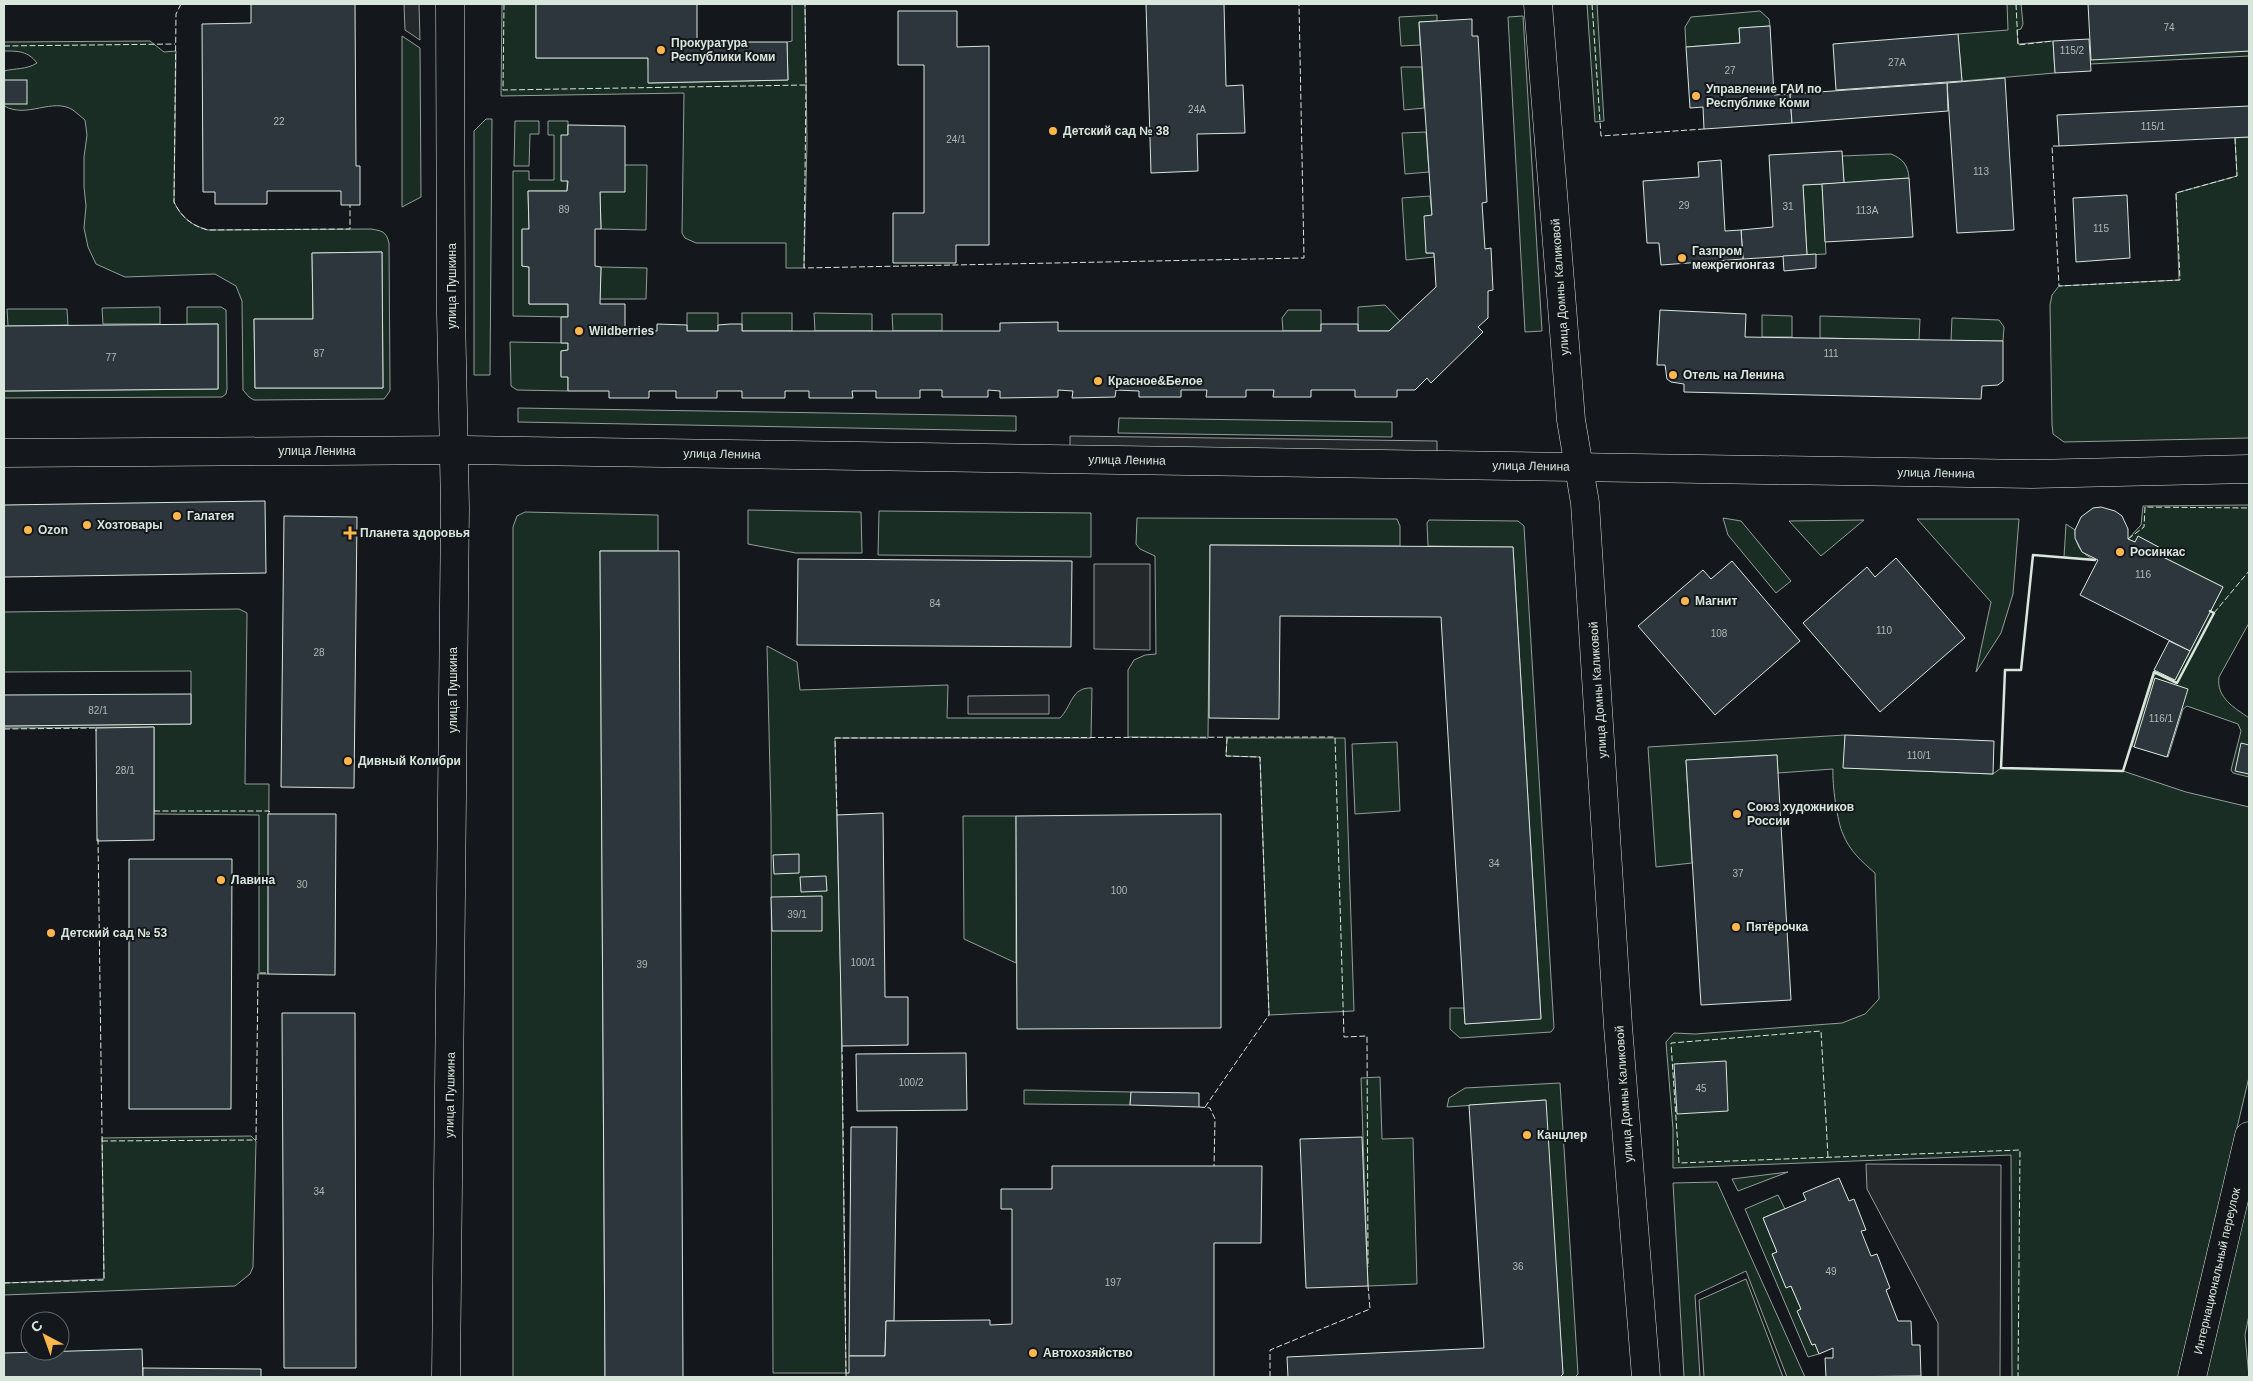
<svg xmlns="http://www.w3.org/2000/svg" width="2253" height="1381" font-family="Helvetica,sans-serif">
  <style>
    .green { fill: #1a2d24; stroke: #939e99; fill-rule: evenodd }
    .parking { fill: #24282b; stroke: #939e99 }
    .building { fill: #2c363c; stroke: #d8e6dc }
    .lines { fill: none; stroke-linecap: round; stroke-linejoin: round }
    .minor-casing { stroke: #d8e6dc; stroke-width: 29 }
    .tertiary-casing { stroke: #d8e6dc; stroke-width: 29 }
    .minor { stroke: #14181c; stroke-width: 28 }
    .tertiary { stroke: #14181c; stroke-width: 28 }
    .fence { stroke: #d8e6dc; stroke-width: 1; stroke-dasharray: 6 2.5; stroke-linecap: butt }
    .wall { stroke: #d8e6dc; stroke-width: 2.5 }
    .poi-dot { fill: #ffb74d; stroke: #14181c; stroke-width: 2 }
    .labels { text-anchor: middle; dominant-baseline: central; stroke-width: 4; stroke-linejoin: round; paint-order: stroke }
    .number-label { font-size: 10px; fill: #adbab4 }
    .poi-label { font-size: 12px; font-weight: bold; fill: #d8e6dc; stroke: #14181c; text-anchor: start }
    .street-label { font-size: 12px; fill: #d8e6dc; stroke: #14181c }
  </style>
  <rect width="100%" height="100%" fill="#14181c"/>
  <g class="green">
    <path d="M502,4h34v54h112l1,25 139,-3 -1,-38 5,-1v-37h13l2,138 -3,126h-18v-25h-90l-11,-5 -3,-5 2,-140 -183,3z"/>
    <path d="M1587,4h10l7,117 -9,1z"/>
    <path d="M2007,4h14l2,20 -2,5 -4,1 1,14 35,-3 2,32 -93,8 -4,-47 50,-4z"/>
    <path d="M1760,11l9,8 1,7 -31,2 1,15 -54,4 -1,-20 6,-10z"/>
    <path d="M1437,15v6l-18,1 1,23 -19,1 -2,-29z"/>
    <path d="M1523,16l19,315 -17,1 -17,-315z"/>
    <path d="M402,36l18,12 1,149 -19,10z"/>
    <path d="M150,41l14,11 12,-1 -2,151c7,15 18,24 34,28l163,-1c11,2 15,2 18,14l1,143v5l-6,8 -130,1 -5,-3 -6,-7 -1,-89 -6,-15 -21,-12 -90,3 -29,-13 -8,-17 -4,-19 2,-22 -2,-19v-30l3,-22 -2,-15c-4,-3 -8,-7 -12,-10 -21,-13 -45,9 -69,-4v-35c11,-3 22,-1 33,-8 -9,-12 -19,-12 -33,-12v-9zM382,252l1,136h-128l-1,-69h59l-1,-66z"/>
    <path d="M2249,51v5l-159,8v-5z"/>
    <path d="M1401,67h21l2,41 -20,2z"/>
    <path d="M486,119h6l-2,256h-16v-244z"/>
    <path d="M515,121h24v13h-9l-1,32h-15z"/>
    <path d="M548,121h20l-1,70h-39l1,38 -7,1v36l7,1v37h39v13l-55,-1v-145h16v9h25v-45h-6z"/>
    <path d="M1426,132l3,40 -24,2 -3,-41z"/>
    <path d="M2249,137v301l-185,4 -11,-8 -1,-10 -2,-119 2,-10 7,-9 120,-6 -3,-87 61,-17 -2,-38z"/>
    <path d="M1891,154c12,5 17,11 18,24l-65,5 -2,-27z"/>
    <path d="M625,165h22l-1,65 -45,-1 -1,-37z"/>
    <path d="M1822,184l4,70 -19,1 -4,-70z"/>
    <path d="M1430,196l2,19 -6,38h8v4l-28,3 -4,-62z"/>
    <path d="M601,267l46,1 -1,31h-46z"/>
    <path d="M1385,305l15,16 -11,10h-31v-24z"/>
    <path d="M160,307v17h-57l-1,-16z"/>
    <path d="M187,307h34l5,3 1,79 -1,5 -4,3 -218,1v-7l214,-2v-65h-31z"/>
    <path d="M7,309h60l1,16 -60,1z"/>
    <path d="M1288,310h33v21h-38l-1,-13z"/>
    <rect x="687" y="313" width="31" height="18"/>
    <rect x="742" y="313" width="50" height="18"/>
    <path d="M814,313l58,1v17h-57z"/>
    <path d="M892,314h50v17h-49z"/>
    <path d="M1762,315l30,1v21h-30z"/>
    <path d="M1820,316l100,3 -1,21 -99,-2z"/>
    <path d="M1952,318l47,2 5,7 -1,14h-52z"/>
    <path d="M510,342l58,1v7l-7,1v25l7,1v14l-51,-1 -6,-4z"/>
    <path d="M518,408l498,8v15l-498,-9z"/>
    <path d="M1119,418l273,4v15l-274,-4z"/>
    <path d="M2249,505v118l-30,54c-3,21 16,31 30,41v59l-16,-4 -2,-3 10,-39 -3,-7 -51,-18 -4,3 -15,48 -36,-11 22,-70 3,-3 18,7 48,-93 -60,-30 3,-6 -27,-14 -4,5 -7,-3 13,-14 2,-19z"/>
    <path d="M748,510l113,2 1,41h-66l-48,-9z"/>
    <path d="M879,511l212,2v44l-213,-2z"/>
    <path d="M525,512l133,3v36h-58l5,826h-92v-850l4,-11z"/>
    <path d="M1137,518l260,1 3,7v20l-190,-1 -2,193 -80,-1v-67l6,-10 11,-5 11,-1 -1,-98 -15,-7 -4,-5z"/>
    <path d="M1723,518l18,3 50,60 -15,12 -48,-58z"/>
    <path d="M1917,519h102l-6,75 -12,39 -25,39 15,-70z"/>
    <path d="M1429,520l89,1 6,5 30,502 -3,4 -91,6 -10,-9v-21h14l1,16 76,-6 -28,-471 -85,-1 -1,-23z"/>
    <path d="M1864,520l-43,36 -32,-35z"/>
    <path d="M2066,524l9,6c0,15 6,24 20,30l-31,-3z"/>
    <path d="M239,609l8,4 -2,171h24l-1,190h-9v-159l-105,-1v-87l-150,1v-33l1,31 186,-2v-53l-187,1v-60z"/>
    <path d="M767,646l30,16 3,28 148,-5 -1,33h113c12,-12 11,-31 32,-30l-1,50h-256l6,258 5,377h-73l-2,-557z"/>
    <path d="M1845,735l-1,33 149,6 8,-6 122,3 63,21 63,15v270l-71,300h-166l-1,-222 -338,13v-39l-7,-87 8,-9 21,1 147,-11 23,-9 14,-15 -4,-126c-13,-11 -26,-23 -32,-39 -6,-12 -11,-51 -10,-65l-55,4 -1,-18 -91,5 6,103 -36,4 -8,-120z"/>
    <path d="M1227,738h118l9,273 -85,4 -9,-258 -34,-1z"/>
    <path d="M1397,742l3,69 -45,3 -3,-70z"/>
    <path d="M963,816h53v147l-52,-24z"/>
    <path d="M1380,1077l2,62 31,-1 4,146 -49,2 -7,-208z"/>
    <path d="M1560,1083l18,291 -3,3h-15l3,-3 -18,-274 -98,7 2,-9 16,-10z"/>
    <path d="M1024,1090l107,2 -1,13 -106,-1z"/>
    <path d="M251,1136l5,5 -3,126 -3,7 -15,12 -231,9v-12l100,-4 -2,-141z"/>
    <path d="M1788,1172l-50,19 -6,-12z"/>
    <path d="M1717,1182l88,195h-18l-41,-106 -51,24 5,82h-16l-11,-194z"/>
    <path d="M2249,1186v129l-4,20 4,42h-44z"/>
    <path d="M1778,1195l7,14 -22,9 14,34 -5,2 14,33 5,-1 10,23 -3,2 14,34 3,-1 4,10 -11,3 -63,-148z"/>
    <path d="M1746,1279l37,98h-79l-5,-77z"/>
  </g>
  <g class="parking">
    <path d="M404,4h15l1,36 -15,-10z"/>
    <path d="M1070,436l367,5v12l-367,-5z"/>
    <path d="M1094,564h56v86l-56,-1z"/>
    <path d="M1049,695v19h-81v-18z"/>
    <path d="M1866,1164l135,1 -1,212h-62v-54l-71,-134z"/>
  </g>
  <g class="building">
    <path d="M251,4h104l1,162h4v39h-19v-14h-74v13h-52v-12h-12l-1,-168 49,-1z"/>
    <path d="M536,4h161v38h90l1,38 -140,3v-25h-112z"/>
    <path d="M1146,4h78l2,82 17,-1 2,48 -48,1 1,37 -47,2z"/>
    <path d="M2088,4h161v47l-158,9z"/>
    <path d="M898,11h59v36l32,-1v199h-33v18h-63v-50h31v-148h-26z"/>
    <path d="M1472,19v17h6l9,166 -5,1 3,46 6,-1 2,42 -5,1v27l-10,9 5,5 -52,51 -4,-5 -12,12h-18v7h-42v-7h-44v7h-38l1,-7h-28v7h-40l1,-7h-26v7h-42v-6l-23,-1 -1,7 -43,1 1,-7 -15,-1v7l-58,1v-7l-12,-1v7h-46v-7h-22v8h-44v-7h-24l1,7h-44v-7h-24v7h-43v-7h-25v7h-41v-7h-27v7h-40v-7h-41v-14h-7v-26l7,-1v-7h-7v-26h7v-13h-39v-37l-7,-1v-37h7l-1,-38h39l1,-10h-7v-46h7v-10l57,1v66h-25l1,37h-6v37l6,1 -1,37h25v27h32v-7l30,1v6h31v-6l12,-1h12v7h258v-8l58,-1v9h263v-7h37v7h31l47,-44 -2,-34h-8l-2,-37 8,-1 -13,-193z"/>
    <path d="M1770,26l4,69 16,-1 2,29 -88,6 -1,-22 -13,1 -4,-61 54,-4 -1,-15z"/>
    <path d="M1958,34l4,47 -126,9 -3,-46z"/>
    <path d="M2089,39l2,32 -36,2 -2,-32z"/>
    <path d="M2005,78l9,152 -57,3 -10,-150z"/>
    <rect x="4" y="80" width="23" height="24"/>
    <path d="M1947,83l1,28 -156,12 -2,-29z"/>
    <path d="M2249,106v31l-190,9 -2,-31z"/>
    <path d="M1842,151l2,32 -41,2 4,70 -64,4 -2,-29 32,-3 -4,-72z"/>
    <path d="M1721,160l4,71 16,-1 2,29 -82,6 -2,-22h-12l-4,-62 56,-4 -1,-15z"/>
    <path d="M1909,178l4,59 -88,5 -3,-58z"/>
    <path d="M2127,195l3,63 -54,4 -3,-64z"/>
    <path d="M382,252l1,136h-128l-1,-69h59l-1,-66z"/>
    <path d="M1816,254v14l-32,3 -1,-15z"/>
    <path d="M1660,310l86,4 -1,23 258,4v40l-5,4 -16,1 -1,13 -297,-7v-8l-13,-2 -4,-3 -2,-14h-8z"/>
    <path d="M218,324v65l-214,2v-65z"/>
    <path d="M265,501l1,72 -262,4v-72z"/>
    <path d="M2101,507l14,4 7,5 6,13v10l7,3 3,-6 28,15 -3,6 60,30 -33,64 -110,-56 18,-35 -16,-8 -7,-14v-8l6,-13 12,-9z"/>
    <path d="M284,516l73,1 -3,271 -73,-1z"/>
    <path d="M1210,545l303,2 28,472 -76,5 -24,-407 -161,-1 -1,103 -70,-1z"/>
    <path d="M600,551h79l4,826h-78z"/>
    <path d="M1896,558l69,80 -85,74 -77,-89 64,-56 8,10z"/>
    <path d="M798,559l274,2 -1,86 -274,-2z"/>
    <path d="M1732,561l68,80 -85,74 -77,-89 65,-56 8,9z"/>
    <path d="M2169,641l21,10 -15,29 -21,-10z"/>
    <path d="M2155,678l33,11 -21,68 -33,-10z"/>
    <path d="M191,694v30l-187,2v-31z"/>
    <path d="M154,727v113l-57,1 -1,-113z"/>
    <path d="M1845,735l149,6 -1,33 -150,-6z"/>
    <path d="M2241,743l8,2v29l-14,-3z"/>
    <path d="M1777,755l14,245 -90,5 -15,-245z"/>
    <path d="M883,813l2,184h23v48l-66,1 -5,-231z"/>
    <path d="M268,814h68l-1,161 -67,-1z"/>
    <path d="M1221,814v214l-204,1 -1,-213z"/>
    <path d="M799,854v19l-25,1 -1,-19z"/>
    <path d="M129,859h103l-1,250h-102z"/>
    <path d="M826,876l1,15 -26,1 -1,-15z"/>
    <path d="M822,896v35h-50l-1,-34z"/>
    <path d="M282,1013h73l1,355h-72z"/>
    <path d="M966,1053l1,57 -110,1 -1,-57z"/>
    <path d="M1726,1061l2,50 -51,3 -3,-50z"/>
    <path d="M1131,1092l68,1v14l-69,-2z"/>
    <path d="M1546,1100l17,274 -3,3h-272l-1,-20 197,-9 -15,-243z"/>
    <path d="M851,1127h46l-3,194h-8l-1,35h-36z"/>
    <path d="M1362,1137l6,149 -62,2 -6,-149z"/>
    <path d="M1052,1166h210l-1,77h-47v134h-368v-4h3v-17h36l1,-35 104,-1v5l22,-1v-115h-11v-20h51z"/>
    <path d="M1839,1178l10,23 5,-2 12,31 -5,1 10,25 6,-2 13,34 -4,2 12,31h13l1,24h8l1,31 -95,1 -1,-19h8v-10l-14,6 -4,-10 -3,1 -15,-34 4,-2 -10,-23 -5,2 -14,-34 5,-2 -14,-34 43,-18 -3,-7z"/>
    <path d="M142,1349l1,28h-139v-24z"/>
    <path d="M143,1368l118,1v8h-118z"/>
  </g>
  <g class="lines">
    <g class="minor-casing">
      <path id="minor" d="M2192,1377l57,-241"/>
    </g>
    <g class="tertiary-casing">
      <g id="tertiary">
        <path d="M1538,4l33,416 14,83 33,523 28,351"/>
        <path d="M4,453l462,-3 1566,24 217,-5"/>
        <path d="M446,1377l9,-869 -4,-195 -1,-309"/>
      </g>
    </g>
    <use href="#minor" class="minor"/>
    <use href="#tertiary" class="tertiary"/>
    <g class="fence">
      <path d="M181,4l-5,10 -2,188c7,15 18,24 34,28l142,-1v-24"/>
      <path d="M504,4l-1,86 303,-5 -1,-81"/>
      <path d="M1592,4l9,132 103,-7"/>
      <path d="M2016,4l2,41 35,-4"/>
      <path d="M4,46l171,-2"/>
      <path d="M806,85l-2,183 500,-10 -5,-254"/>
      <path d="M2059,146h-7l7,140 121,-6 -4,-87 61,-17 -2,-38"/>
      <path d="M2128,539l16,-12 1,-20 104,1"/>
      <path d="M2214,613l35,-42"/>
      <path d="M4,729l92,-1v3"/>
      <path d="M154,811h115l2,3"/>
      <path d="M837,815l-2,-77 500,-1 9,300 23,-1 1,231"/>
      <path d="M842,1046l4,327"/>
      <path d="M1199,1107l11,1 5,11 -1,47"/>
      <path d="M1205,1107l64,-92 -9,-258 -34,-1 1,-18"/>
      <path d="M102,1141l154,-1 2,-167h10"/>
      <path d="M1828,1157l-7,-126 -150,12 8,120 341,-13 -2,227"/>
      <path d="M4,1283l100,-3 -6,-442"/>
      <path d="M1270,1377v-27l100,-41 -2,-24"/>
    </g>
    <path class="wall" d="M2095,560l-62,-5 -12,115h-16l-4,98 122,3 31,-99 23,11 37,-70 -4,-2"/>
  </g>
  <g class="poi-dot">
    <circle cx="661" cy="50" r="5"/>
    <circle cx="1696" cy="96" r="5"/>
    <circle cx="1053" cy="131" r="5"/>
    <circle cx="1682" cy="258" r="5"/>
    <circle cx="579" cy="331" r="5"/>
    <circle cx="1673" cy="375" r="5"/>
    <circle cx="1098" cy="381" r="5"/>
    <circle cx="177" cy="516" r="5"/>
    <circle cx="87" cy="525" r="5"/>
    <circle cx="28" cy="530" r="5"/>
    <path d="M347.5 525.5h5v5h5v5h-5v5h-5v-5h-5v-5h5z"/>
    <circle cx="2120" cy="552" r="5"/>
    <circle cx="1685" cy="601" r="5"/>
    <circle cx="348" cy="761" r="5"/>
    <circle cx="1737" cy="814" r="5"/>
    <circle cx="221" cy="880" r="5"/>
    <circle cx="1736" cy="927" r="5"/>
    <circle cx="51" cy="933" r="5"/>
    <circle cx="1527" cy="1135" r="5"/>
    <circle cx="1033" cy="1353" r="5"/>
  </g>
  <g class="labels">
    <g class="number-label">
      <text x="2169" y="27">74</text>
      <text x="2072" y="50">115/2</text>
      <text x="1897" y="62">27А</text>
      <text x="1730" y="70">27</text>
      <text x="1197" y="109">24А</text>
      <text x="279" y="121">22</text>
      <text x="2153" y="126">115/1</text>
      <text x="956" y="139">24/1</text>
      <text x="1981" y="171">113</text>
      <text x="1684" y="205">29</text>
      <text x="1788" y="206">31</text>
      <text x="564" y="209">89</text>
      <text x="1867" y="210">113А</text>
      <text x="2101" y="228">115</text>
      <text x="319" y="353">87</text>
      <text x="1831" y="353">111</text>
      <text x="111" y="357">77</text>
      <text x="2143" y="574">116</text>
      <text x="935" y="603">84</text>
      <text x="1884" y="630">110</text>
      <text x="1719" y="633">108</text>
      <text x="319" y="652">28</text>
      <text x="98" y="710">82/1</text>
      <text x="2161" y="718">116/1</text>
      <text x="1919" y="755">110/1</text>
      <text x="125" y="770">28/1</text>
      <text x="1494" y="863">34</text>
      <text x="1738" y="873">37</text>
      <text x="302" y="884">30</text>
      <text x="1119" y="890">100</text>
      <text x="797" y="914">39/1</text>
      <text x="863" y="962">100/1</text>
      <text x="642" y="964">39</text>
      <text x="911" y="1082">100/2</text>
      <text x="1701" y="1088">45</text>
      <text x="319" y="1191">34</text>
      <text x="1518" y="1266">36</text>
      <text x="1831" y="1271">49</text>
      <text x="1113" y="1282">197</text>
    </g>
    <g class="poi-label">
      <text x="671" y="43">Прокуратура<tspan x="671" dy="14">Республики Коми</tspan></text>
      <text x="1706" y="89">Управление ГАИ по<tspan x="1706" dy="14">Республике Коми</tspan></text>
      <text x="1063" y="131">Детский сад № 38</text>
      <text x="1692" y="251">Газпром<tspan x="1692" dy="14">межрегионгаз</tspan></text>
      <text x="589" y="331">Wildberries</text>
      <text x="1683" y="375">Отель на Ленина</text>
      <text x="1108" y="381">Красное&amp;Белое</text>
      <text x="187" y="516">Галатея</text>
      <text x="97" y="525">Хозтовары</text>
      <text x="38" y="530">Ozon</text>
      <text x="360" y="533">Планета здоровья</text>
      <text x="2130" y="552">Росинкас</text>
      <text x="1695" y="601">Магнит</text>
      <text x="358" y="761">Дивный Колибри</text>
      <text x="1747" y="807">Союз художников<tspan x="1747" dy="14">России</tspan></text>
      <text x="231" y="880">Лавина</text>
      <text x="1746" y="927">Пятёрочка</text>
      <text x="61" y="933">Детский сад № 53</text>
      <text x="1537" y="1135">Канцлер</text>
      <text x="1043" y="1353">Автохозяйство</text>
    </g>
    <g class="street-label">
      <text transform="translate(452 286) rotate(-90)">улица Пушкина</text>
      <text transform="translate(1560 287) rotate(-94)">улица Домны Каликовой</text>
      <text x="317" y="451">улица Ленина</text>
      <text transform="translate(722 454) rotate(1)">улица Ленина</text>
      <text transform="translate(1127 460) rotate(1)">улица Ленина</text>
      <text transform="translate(1531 466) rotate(1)">улица Ленина</text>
      <text transform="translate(1936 473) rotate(1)">улица Ленина</text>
      <text transform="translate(453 690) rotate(-90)">улица Пушкина</text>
      <text transform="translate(1598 690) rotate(-94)">улица Домны Каликовой</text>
      <text transform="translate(1624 1094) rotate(-94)">улица Домны Каликовой</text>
      <text transform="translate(450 1095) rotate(-89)">улица Пушкина</text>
      <text transform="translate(2217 1271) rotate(-77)">Интернациональный переулок</text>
    </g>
  </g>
  <rect width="2253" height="1381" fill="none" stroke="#d8e6dc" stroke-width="10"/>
  <g transform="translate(45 1336) rotate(319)"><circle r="24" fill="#14181c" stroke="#626a69"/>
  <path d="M0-4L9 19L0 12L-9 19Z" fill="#ffb74d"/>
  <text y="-8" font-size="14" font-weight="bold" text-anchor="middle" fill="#d8e6dc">С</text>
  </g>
</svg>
